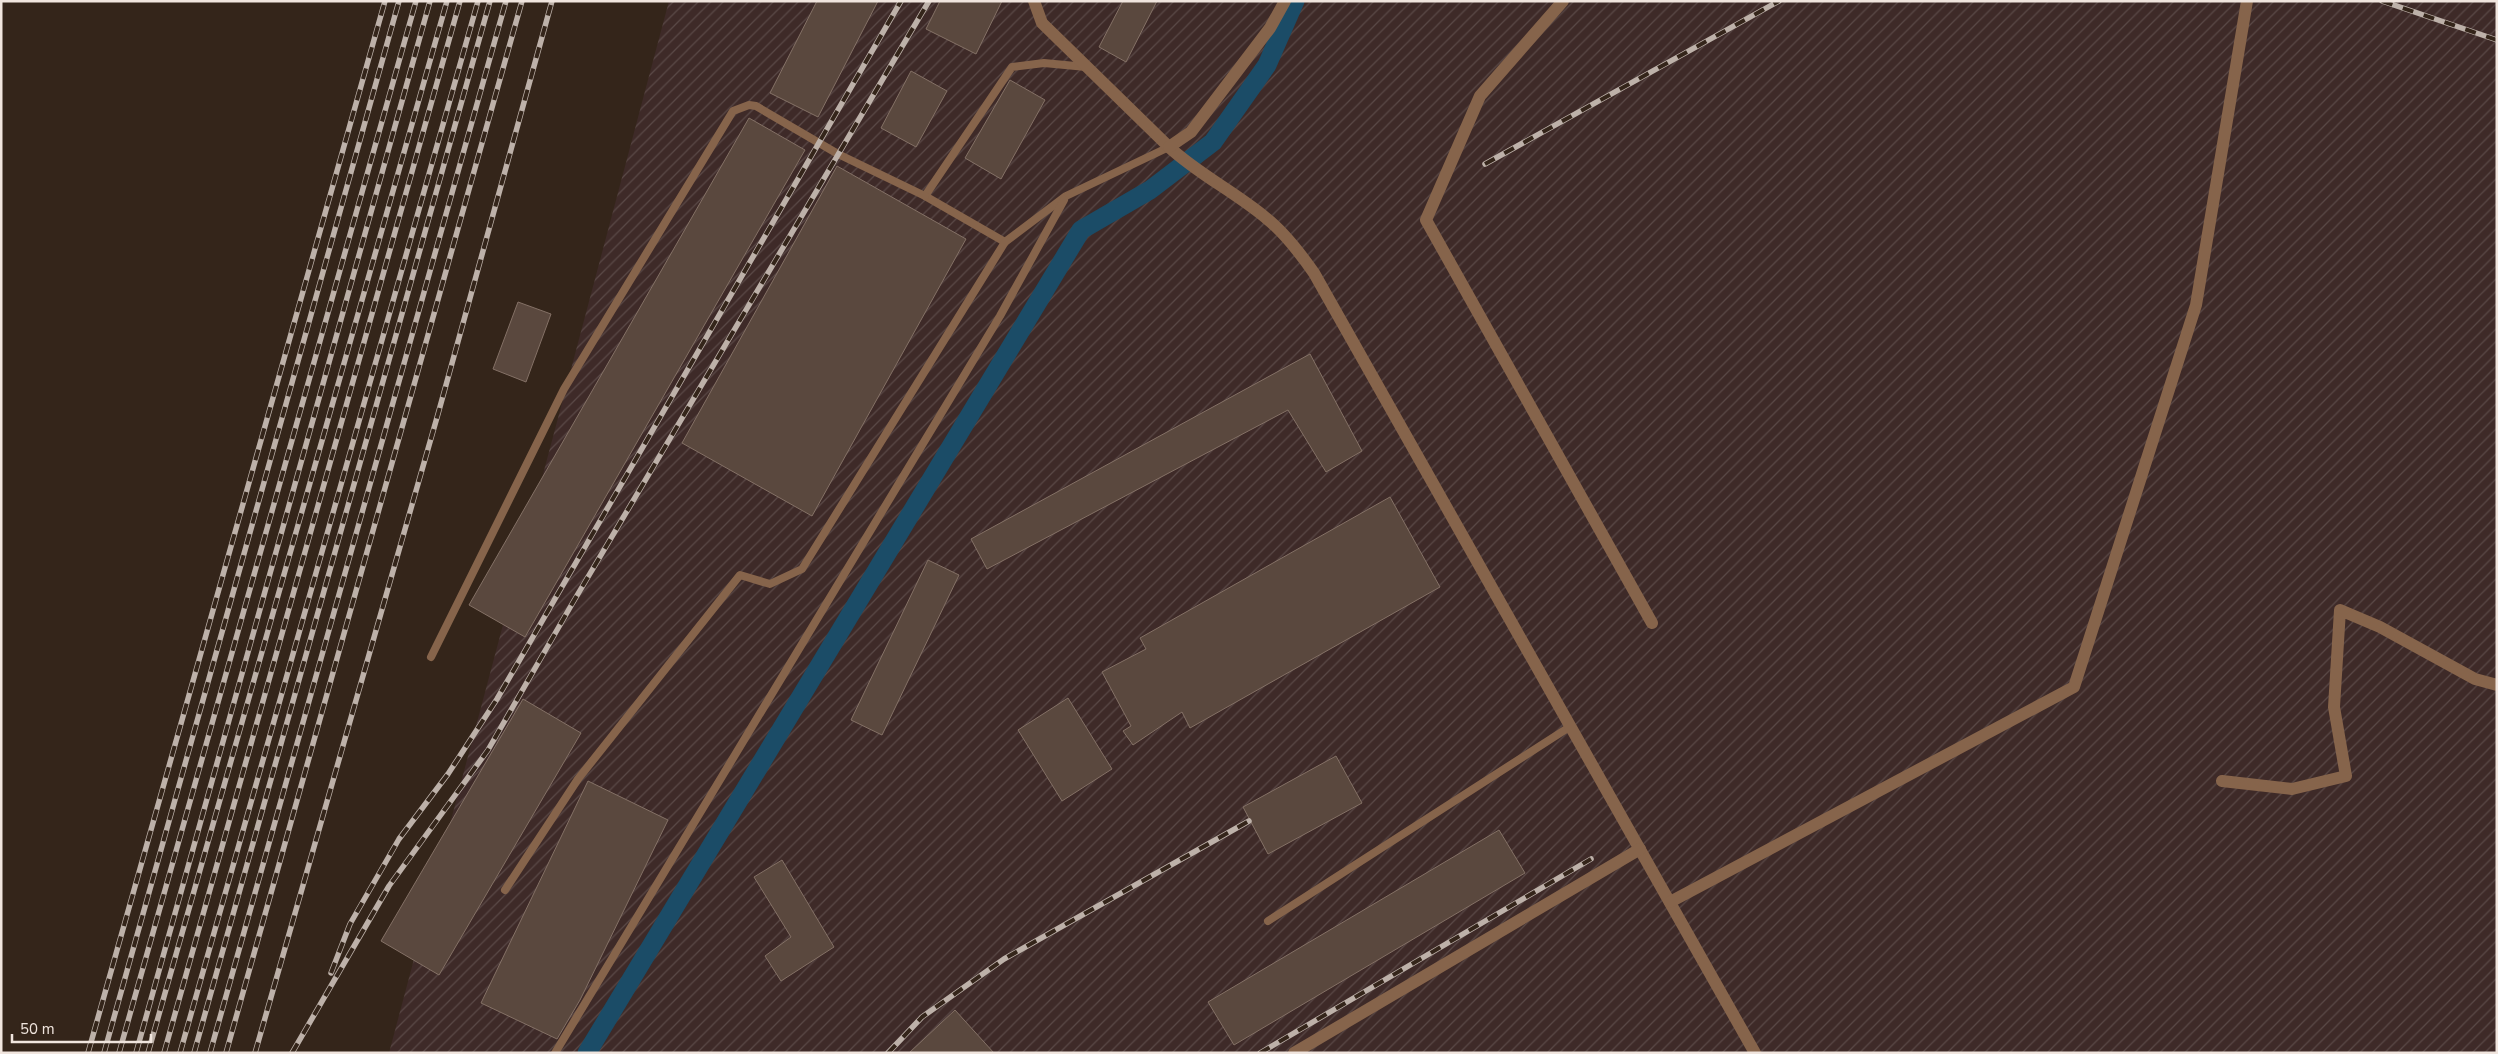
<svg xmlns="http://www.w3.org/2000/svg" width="2498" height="1054" font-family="'Nunito Sans',sans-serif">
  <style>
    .industrial { fill: url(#industrial-furrows) }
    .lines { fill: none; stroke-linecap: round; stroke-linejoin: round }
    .canal { stroke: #1b4c67; stroke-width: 19 }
    .building { fill: #5a483e; stroke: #847166 }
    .service { stroke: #86644b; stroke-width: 8 }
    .minor { stroke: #86644b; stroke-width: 12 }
    .rail-casing { stroke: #bdb1a9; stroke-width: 5.5 }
    .rail { stroke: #34251a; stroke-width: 4; stroke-dasharray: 11; stroke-linecap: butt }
  </style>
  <defs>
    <pattern id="industrial-furrows" width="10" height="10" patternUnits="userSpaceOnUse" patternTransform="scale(1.25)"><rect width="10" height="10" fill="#3e2a28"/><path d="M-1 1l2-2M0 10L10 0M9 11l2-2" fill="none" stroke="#5a4947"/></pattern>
  </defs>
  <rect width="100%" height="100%" fill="#34251a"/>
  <path class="industrial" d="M669,1h1828v1052h-2108z"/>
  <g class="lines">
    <path class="canal" d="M587,1053l494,-823 69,-40 63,-48 54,-77 28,-64"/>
  </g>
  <g class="building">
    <path d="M817,1h61l-60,116 -48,-24z"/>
    <path d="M940,1h62l-26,53 -50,-25z"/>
    <path d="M1123,1h34l-31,61 -27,-15z"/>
    <path d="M911,71l36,20 -31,56 -35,-19z"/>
    <path d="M1010,80l35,20 -44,79 -36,-21z"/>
    <path d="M749,118l56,32 -280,487 -56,-32z"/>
    <path d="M837,166l129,73 -154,277 -130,-73z"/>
    <path d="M518,302l33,12 -25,68 -33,-13z"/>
    <path d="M1310,354l52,97 -36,21 -38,-62 -301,159 -16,-30z"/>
    <path d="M1390,497l50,90 -250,141 -8,-16 -49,33 -10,-14 8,-5 -29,-54 44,-23 -6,-11z"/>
    <path d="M928,560l31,15 -77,160 -31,-15z"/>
    <path d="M1068,698l44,71 -50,32 -44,-71z"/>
    <path d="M523,699l58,34 -142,242 -58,-34z"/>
    <path d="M1336,756l26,47 -94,51 -25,-47z"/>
    <path d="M588,781l80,39 -88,180 -23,39 -76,-36z"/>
    <path d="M1499,830l26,43 -291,172 -26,-43z"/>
    <path d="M782,860l52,87 -53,34 -16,-25 26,-19 -37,-60z"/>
    <path d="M955,1010l39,43h-85z"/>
  </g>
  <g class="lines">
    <g class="service">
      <path d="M1005,242l-80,-46 87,-129 32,-4 42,4"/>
      <path d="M431,657l133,-268 169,-278 16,-6 7,1 82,48 87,42"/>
      <path d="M505,890l73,-111 162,-204 30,9 32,-15 203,-327 61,-46 103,-49"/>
      <path d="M1268,921l303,-195"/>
      <path d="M555,1053l445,-737 64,-116"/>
    </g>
    <g class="minor">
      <path d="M1034,1l8,22 127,124c29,27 66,45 97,71 19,15 34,35 48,55l441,780"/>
      <path d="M1563,1l-83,95 -54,124 226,403"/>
      <path d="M1169,147l22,-15 79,-104 15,-27"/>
      <path d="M2222,781l70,8 54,-13 -12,-69 6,-97 40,17 95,52 22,6"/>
      <path d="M1670,902l404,-215 122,-382 51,-304"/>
      <path d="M1294,1053l346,-204"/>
    </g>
    <g class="rail-casing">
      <g id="rail">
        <path d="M2382,1l115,39"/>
        <path d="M1485,164l294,-163"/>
        <path d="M331,973l19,-49 49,-85 49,-65 49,-75 404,-698"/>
        <path d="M88,1053l297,-1052"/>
        <path d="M104,1053l295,-1052"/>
        <path d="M119,1053l297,-1052"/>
        <path d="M136,1053l294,-1052"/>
        <path d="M148,1053l299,-1052"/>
        <path d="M164,1053l296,-1052"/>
        <path d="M180,1053l298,-1052"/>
        <path d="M194,1053l296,-1052"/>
        <path d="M210,1053l296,-1052"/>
        <path d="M226,1053l296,-1052"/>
        <path d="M255,1053l183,-639 114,-413"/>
        <path d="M292,1053l97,-167 99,-136 84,-146 357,-603"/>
        <path d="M888,1053l34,-36 82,-58 245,-138"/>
        <path d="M1260,1053l331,-194"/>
      </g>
    </g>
    <use href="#rail" class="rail"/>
  </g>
  <rect width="2498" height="1054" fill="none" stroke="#f0e5de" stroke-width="5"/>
  <path d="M12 1034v8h139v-8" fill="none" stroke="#f0e5de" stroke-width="2.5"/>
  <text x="20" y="1034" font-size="15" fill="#f0e5de" stroke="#34251a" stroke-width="4" paint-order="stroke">50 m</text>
</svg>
